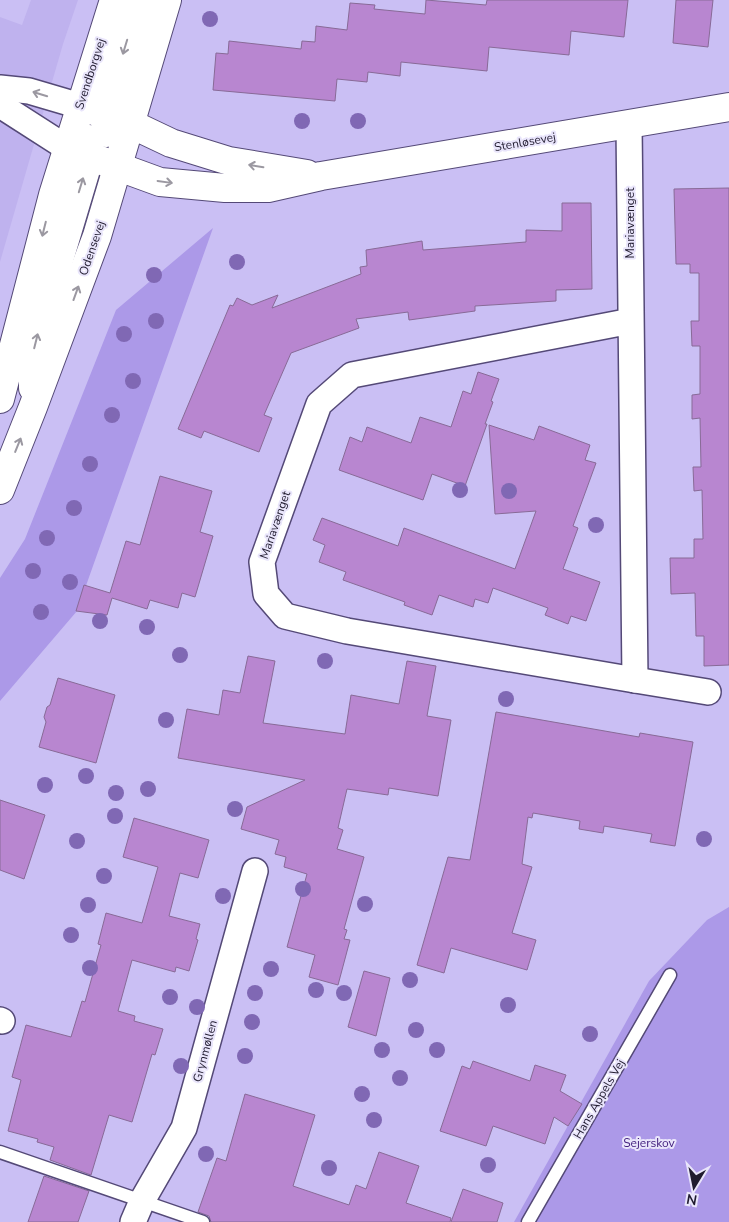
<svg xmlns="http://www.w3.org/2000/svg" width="729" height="1222" font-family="'Nunito Sans',sans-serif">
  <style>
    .built { fill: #bfb2ee }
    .green { fill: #ac99e8 }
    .building { fill: #b886d0; stroke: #886a97 }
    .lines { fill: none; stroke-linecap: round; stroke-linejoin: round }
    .lane-casing { stroke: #544977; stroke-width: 15 }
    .street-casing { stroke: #544977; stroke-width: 28 }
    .secondary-casing { stroke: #544977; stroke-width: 30 }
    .lane { stroke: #fff; stroke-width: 12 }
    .street { stroke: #fff; stroke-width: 25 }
    .secondary { stroke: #fff; stroke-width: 28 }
    .tree { fill: #8068b4 }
    .oneway { stroke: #9b98a1 }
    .labels { text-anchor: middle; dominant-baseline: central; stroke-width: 4; stroke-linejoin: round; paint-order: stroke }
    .street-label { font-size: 12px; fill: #201b2f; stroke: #e9e5fb }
    .park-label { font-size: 12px; fill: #43217f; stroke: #e9e5fb }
  </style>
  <rect width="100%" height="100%" fill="#cabff4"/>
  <path class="built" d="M31,0h47l-15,44 -63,218v-245l22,8z"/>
  <g class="green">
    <path d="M213,228l-136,383 -77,90v-123l25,-39 91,-229z"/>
    <path d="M729,907v315h-215l135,-241 58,-61z"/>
  </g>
  <g class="building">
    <path d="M426,0l60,5 1,-5h141l-4,37 -53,-6 -2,24 -80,-8 -2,24 -86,-9 -1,14 -32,-4 -1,10 -30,-3 -2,22 -122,-11 3,-37 12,1 1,-13 72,8 1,-8 13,1 1,-16 31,4 3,-27 25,2 -1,4 51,5z"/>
    <path d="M676,0h37l-5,47 -35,-4z"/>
    <path d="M729,188v477l-25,1v-30h-8l-1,-43 -24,1 -1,-36h24v-19h9l-1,-49 -8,1 -1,-24h8l-1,-49 -8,1v-24l8,-1v-48h-8l-1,-25h8v-48h-9v-9h-14l-2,-75z"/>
    <path d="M562,203h29l1,86 -36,1v11l-81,5v5l-66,9 -1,-8 -52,7 3,9 -68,25 -27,62 8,3 -13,34 -55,-21 -3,7 -23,-9 52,-124 3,1 4,-8 15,7 26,-10 -6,13 89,-34 -1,-7 7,-1 -1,-16 56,-9 1,9 103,-8v-12l36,1z"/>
    <path d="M478,372l21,7 -8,22 2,1 -8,22h2l-22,62 -33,-12 -9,26 -84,-30 11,-33 12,5 5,-15 44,16 9,-26 31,10 12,-36 8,3z"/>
    <path d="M489,425l45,15 5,-14 51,19 -5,15 11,3 -23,63 5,2 -15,41 37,13 -14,39 -15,-5 -3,8 -23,-9 3,-7 -55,-20 -5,15 -13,-4 -2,8 -34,-12 -7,20 -28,-10 1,-3 -62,-22 3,-8 -27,-10 6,-17 -12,-5 9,-22 76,28 6,-18 111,41 21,-58 -41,3z"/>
    <path d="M160,476l52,15 -12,41 13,4 -18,61 -13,-4 -4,15 -28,-8 -3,9 -35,-11 -5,17 -31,-4 8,-26 26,8 16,-52 14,4z"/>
    <path d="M248,656l27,5 -12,62 82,11 6,-39 48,9 8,-43 29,5 -9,50 24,4 -13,76 -49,-8 -1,7 -41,-6 -9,39 5,2 -6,19 27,8 -20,72 3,1 -3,9 6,1 -12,45 -29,-8 6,-22 -28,-8 20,-73 -23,-7 2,-10 -11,-3 4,-14 -38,-11 6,-22 58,-27 -127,-22 9,-49 32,6 4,-25 17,3z"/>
    <path d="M58,678l57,17 -19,68 -57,-16 7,-25 -2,-5 3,-10 3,-2z"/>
    <path d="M496,712l143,25 1,-4 53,9 -18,104 -25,-4 2,-8 -48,-8 -1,7 -24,-4 1,-8 -47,-8 -1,5 -4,-1 -6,47 10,3 -20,66 24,7 -9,30 -76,-22 -7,25 -27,-8 31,-108 22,3z"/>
    <path d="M0,800l45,15 -21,64 -24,-9z"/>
    <path d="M134,818l75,22 -11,38 -18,-5 -11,43 31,8 -4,15 2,1 -9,31 -13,-4 -1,5 -43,-12 -14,51 17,5 -1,5 29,8 -8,26 -3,-1 -20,68 -23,-7 -18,60 -41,-15 4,-13 -17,-5 1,-3 -30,-8 13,-51 -9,-3 14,-52 45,12 11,-36 3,1 16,-57 -3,-1 8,-31 36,10 16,-56 -35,-10z"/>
    <path d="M364,971l26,7 -14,58 -28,-9z"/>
    <path d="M473,1061l57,20 5,-16 31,10 -6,16 22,13 -14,22 -14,-9 -9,27 -52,-18 -7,20 -46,-15 22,-65 8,3z"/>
    <path d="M245,1094l70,21 -22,71 56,19 7,-20 10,4 13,-37 40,14 -13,37 45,15 -1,4h-239l-2,-6 -11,-4 19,-54 9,3z"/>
    <path d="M44,1176l45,15 -11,31h-50z"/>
    <path d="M463,1189l40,14 -6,19h-46z"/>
  </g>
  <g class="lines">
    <g class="lane-casing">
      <g id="lane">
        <path d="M0,1152l203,70"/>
        <path d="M528,1222l142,-247"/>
      </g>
    </g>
    <g class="street-casing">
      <g id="street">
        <path d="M0,88l29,3 51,15"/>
        <path d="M0,105l67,43"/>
        <path d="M629,124l6,556 -288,-49 -62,-15 -19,-22 -4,-32 57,-158 33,-29 279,-54"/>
        <path d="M635,680l73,12"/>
        <path d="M0,1020l2,1"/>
        <path d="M133,1222l9,-21 42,-73 71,-257"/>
      </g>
    </g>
    <g class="secondary-casing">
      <g id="secondary">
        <path d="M80,106l51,18 40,19 58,18 78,13"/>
        <path d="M106,133l-1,-19 34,-114"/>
        <path d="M67,148l93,34 65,6h43l53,-12 408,-69"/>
        <path d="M33,388v-41l57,-191 -1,-17"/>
        <path d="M0,399l53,-204 61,-195"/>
        <path d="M0,490l33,-83 64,-171 70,-236"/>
      </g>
    </g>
    <use href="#lane" class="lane"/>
    <use href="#street" class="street"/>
    <use href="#secondary" class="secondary"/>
  </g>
  <g class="tree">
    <circle cx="210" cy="19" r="8"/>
    <circle cx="302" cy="121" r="8"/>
    <circle cx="358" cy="121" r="8"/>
    <circle cx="237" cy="262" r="8"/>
    <circle cx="154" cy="275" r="8"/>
    <circle cx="156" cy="321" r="8"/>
    <circle cx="124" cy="334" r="8"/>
    <circle cx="133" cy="381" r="8"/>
    <circle cx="112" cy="415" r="8"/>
    <circle cx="90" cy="464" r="8"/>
    <circle cx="460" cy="490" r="8"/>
    <circle cx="509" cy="491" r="8"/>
    <circle cx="74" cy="508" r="8"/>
    <circle cx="596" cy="525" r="8"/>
    <circle cx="47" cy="538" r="8"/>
    <circle cx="33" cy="571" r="8"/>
    <circle cx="70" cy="582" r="8"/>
    <circle cx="41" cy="612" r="8"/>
    <circle cx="100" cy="621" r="8"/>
    <circle cx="147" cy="627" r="8"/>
    <circle cx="180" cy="655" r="8"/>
    <circle cx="325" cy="661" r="8"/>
    <circle cx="506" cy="699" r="8"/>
    <circle cx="166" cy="720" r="8"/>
    <circle cx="86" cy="776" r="8"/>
    <circle cx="45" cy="785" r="8"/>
    <circle cx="148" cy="789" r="8"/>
    <circle cx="116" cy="793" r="8"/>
    <circle cx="235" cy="809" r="8"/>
    <circle cx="115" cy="816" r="8"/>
    <circle cx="704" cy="839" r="8"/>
    <circle cx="77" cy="841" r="8"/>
    <circle cx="104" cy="876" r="8"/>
    <circle cx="303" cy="889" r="8"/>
    <circle cx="223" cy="896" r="8"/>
    <circle cx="365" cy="904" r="8"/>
    <circle cx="88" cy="905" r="8"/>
    <circle cx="71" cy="935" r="8"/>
    <circle cx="90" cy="968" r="8"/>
    <circle cx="271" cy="969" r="8"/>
    <circle cx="410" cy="980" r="8"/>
    <circle cx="316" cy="990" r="8"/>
    <circle cx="255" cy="993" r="8"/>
    <circle cx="344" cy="993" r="8"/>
    <circle cx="170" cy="997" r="8"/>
    <circle cx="508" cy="1005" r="8"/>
    <circle cx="197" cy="1007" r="8"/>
    <circle cx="252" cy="1022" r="8"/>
    <circle cx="416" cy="1030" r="8"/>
    <circle cx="590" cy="1034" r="8"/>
    <circle cx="382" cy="1050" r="8"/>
    <circle cx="437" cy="1050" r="8"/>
    <circle cx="245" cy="1056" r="8"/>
    <circle cx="181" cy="1066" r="8"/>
    <circle cx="400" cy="1078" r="8"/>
    <circle cx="362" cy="1094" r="8"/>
    <circle cx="374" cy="1120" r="8"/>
    <circle cx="206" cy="1154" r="8"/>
    <circle cx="488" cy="1165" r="8"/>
    <circle cx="329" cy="1168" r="8"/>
  </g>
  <defs><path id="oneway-shaft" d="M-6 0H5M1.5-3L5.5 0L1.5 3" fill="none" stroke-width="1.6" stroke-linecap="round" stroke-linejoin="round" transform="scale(1.25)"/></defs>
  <g class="oneway">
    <use href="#oneway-shaft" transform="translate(125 47) rotate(107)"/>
    <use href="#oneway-shaft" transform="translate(40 94) rotate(-163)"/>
    <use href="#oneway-shaft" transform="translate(256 166) rotate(-171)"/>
    <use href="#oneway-shaft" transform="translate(165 182) rotate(8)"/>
    <use href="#oneway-shaft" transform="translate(81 185) rotate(-73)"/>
    <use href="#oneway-shaft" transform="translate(44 229) rotate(104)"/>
    <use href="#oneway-shaft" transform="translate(76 293) rotate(-70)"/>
    <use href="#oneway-shaft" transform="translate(36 341) rotate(-76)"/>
    <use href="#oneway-shaft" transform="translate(18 445) rotate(-68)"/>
  </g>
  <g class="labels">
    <g class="street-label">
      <text transform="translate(90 74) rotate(-72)">Svendborgvej</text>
      <text transform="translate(525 142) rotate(-10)">Stenløsevej</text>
      <text transform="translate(630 223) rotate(-90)">Mariavænget</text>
      <text transform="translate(92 248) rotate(-71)">Odensevej</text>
      <text transform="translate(275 525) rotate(-71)">Mariavænget</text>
      <text transform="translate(205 1051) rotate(-75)">Grynmøllen</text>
      <text transform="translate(599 1099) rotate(-60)">Hans Appels Vej</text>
    </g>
    <g class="park-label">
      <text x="649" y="1143">Sejerskov</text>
    </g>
  </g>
  <g transform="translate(694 1187) rotate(190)" stroke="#e9e5fb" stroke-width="4" paint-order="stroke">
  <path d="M0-4L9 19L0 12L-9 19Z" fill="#201b2f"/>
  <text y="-8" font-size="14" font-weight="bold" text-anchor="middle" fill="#201b2f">N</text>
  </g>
</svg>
